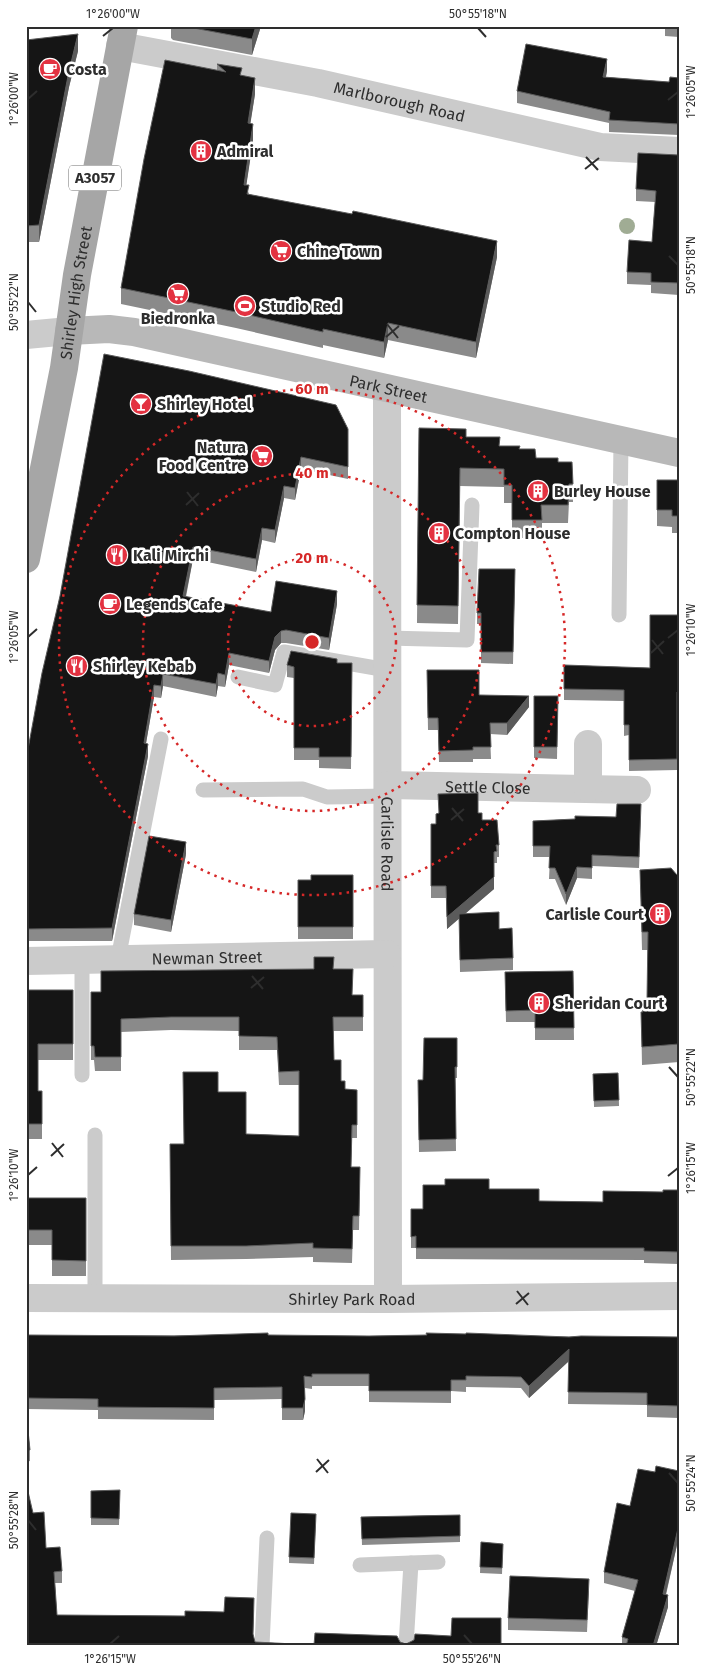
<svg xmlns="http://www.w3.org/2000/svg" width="705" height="1672" font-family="'Fira Sans',sans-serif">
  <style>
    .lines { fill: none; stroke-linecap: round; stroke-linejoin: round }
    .lane { stroke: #cbcbcb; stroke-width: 15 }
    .street { stroke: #cbcbcb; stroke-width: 28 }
    .secondary { stroke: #b8b8b8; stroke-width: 28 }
    .primary { stroke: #a6a6a6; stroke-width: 28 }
    .tree { fill: #a0ac94 }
    .wall { fill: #8a8a8a }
    .shaded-wall { fill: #5b5b5b }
    .building { fill: #151515; stroke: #5b5b5b }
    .ticks { fill: none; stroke: #2e2e2e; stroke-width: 2 }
    .ring { fill: none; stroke: #d62828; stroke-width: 2.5; stroke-dasharray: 2.5 5 }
    .labels { text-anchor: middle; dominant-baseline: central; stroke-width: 5; stroke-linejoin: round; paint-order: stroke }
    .shield { fill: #fff; stroke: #6d6d6d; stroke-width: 1 }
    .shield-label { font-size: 15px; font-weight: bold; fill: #2e2e2e }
    .poi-label { font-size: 16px; font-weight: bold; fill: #2e2e2e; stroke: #fff; text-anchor: start }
    .street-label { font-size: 16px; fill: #2e2e2e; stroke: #fff }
    .centre { fill: #d62828; stroke: #fff; stroke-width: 2.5 }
    .ring-label { font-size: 15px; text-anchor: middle; font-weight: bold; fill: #d62828; stroke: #fff; stroke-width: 5; stroke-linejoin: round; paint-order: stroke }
    .neatline { fill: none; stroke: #2e2e2e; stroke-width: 2 }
    .ticks-label { font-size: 12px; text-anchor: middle; fill: #2e2e2e }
  </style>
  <rect width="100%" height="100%" fill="#fff"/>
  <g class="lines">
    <g class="lane">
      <path d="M619,615l2,-176"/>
      <path d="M387,638l80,2 5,-135"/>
      <path d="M238,677l37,8 9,-33 103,18"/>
      <path d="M203,790l100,-1 24,8 61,-1"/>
      <path d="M118,959l43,-220"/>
      <path d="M82,1075v-115"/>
      <path d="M95,1298v-163"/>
      <path d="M411,1563l27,-1"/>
      <path d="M360,1565l51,-2 -5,83"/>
      <path d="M262,1646l5,-108"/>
    </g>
    <g class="street">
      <path id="s1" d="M120,46l198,37 282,64 79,4"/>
      <path d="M26,335l43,-4"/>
      <path id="s2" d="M387,389l1,910"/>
      <path id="s3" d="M388,785l249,5"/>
      <path d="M588,788v-44"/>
      <path id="s4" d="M26,961l361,-7"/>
      <path id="s5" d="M26,1298l362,1 291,-3"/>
    </g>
    <path class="secondary" id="s6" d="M69,331l40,-2 25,3 545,121"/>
    <path class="primary" id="s7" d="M26,559l38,-191 13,-93 47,-249"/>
  </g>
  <circle class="tree" cx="627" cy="226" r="8"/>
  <g class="wall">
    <path d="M171,26h90l-9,29 -79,-15 -2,-2z"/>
    <path d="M665,26h14v11l-14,-1z"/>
    <path d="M26,40l52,11 -9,36 -30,155h-13z"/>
    <path d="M217,64l25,12 13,18 -5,30 3,17 -7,44 3,9 248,63 -21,101 -88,-18 -4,18 -61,-13v3l-87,-20 -115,-24v-16l96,-217z"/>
    <path d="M607,71l-1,6 63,5 10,-4v57l-70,-3v-9l-92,-20v-12z"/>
    <path d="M679,155v140l-28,-2v-8l-24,-1v-12l25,-30 3,-40 -19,-1v-12z"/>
    <path d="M419,428l47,9 34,9 20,3 16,9 22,4h14l1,40h-4l-1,21h-26v15h-30v-35h-8v-16l-44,-1 -2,138 -41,-1z"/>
    <path d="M348,429v50l-47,-10 -6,31 -11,-2 -9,45 -13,-3 -6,32 -63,-13 -7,38 85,15 66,-8 -8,46 -43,-7h-5l-6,7 -6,23 -40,-8 -4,22 -7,-1 -2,11 -53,-11 -2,12 -7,-1 -8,46 2,13 -36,185h-86v-181l34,-164z"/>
    <path d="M657,480h22v53h-7v-6l-15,-1z"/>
    <path d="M515,569l-2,95 -32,-1v-39h-4v-11z"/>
    <path d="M679,615v88h-2v67l-48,1v-36l-5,1v-35l-60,-1v-35l86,3z"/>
    <path d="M337,663h15l-1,106 -32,-1v-8h-25v-82l-7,-1v-12z"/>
    <path d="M427,670l52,25 50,12 -22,28 -17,-1 1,25h-18v3h-34l-1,-32h-10z"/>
    <path d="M534,696h24l-1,63 -23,-1z"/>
    <path d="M478,813l21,32v12h-2v6h-3v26l-29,25 34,15 14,29v12l-53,2 -1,-54 -12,11 -1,-31h-15v-74h5z"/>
    <path d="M641,816l-2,52 -47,-2v13l-15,-1 -11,27 -11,-26h-6l1,-22h-17v-36l42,-2z"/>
    <path d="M186,854l-15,78 -37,-7v-11z"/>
    <path d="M640,870l39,5v187l-37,3 -1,-53h1v-13h5l1,-49h-6z"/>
    <path d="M353,875v64h-55v-59h13z"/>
    <path d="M334,969l18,26h11v36h-30l1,29 7,21 4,8 12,1v48h-5l-1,29h9l-1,63h-6l-1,33 -39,-1v-5l-67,2 -75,1 -1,-116h14l34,-52 28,42 53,2v-51h-20l-2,-35h-38v-19l-68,-1 -50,2v39h-26l-1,-11h-3v-68h10z"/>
    <path d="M573,971l1,69h-39v-18h-29l-1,-50z"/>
    <path d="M26,990h47v70h-35v31h4v48h-16z"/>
    <path d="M457,1038v40h-2l1,73 -37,1 -1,-61 5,-11z"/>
    <path d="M618,1073l1,33 -25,1 -1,-33z"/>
    <path d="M489,1189l50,12 64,1 60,-10 16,-2v74l-35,-1v-3l-228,-1v-11h-5v-11z"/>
    <path d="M26,1198h60v78h-34v-31h-26z"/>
    <path d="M26,1335l653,2v81l-32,-1v-12l-79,-1 1,-43 -40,37 -8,-10 -55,-1v5l-15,-1v12l-82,-1v-16h-57v3l-7,-1v23l-2,9h-21v-21l-68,1v20l-116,-1v-9l-72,-1z"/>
    <path d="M26,1411l4,39v11l-4,1z"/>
    <path d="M679,1471v65l-13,59 2,12 -12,39h-34v-9l13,-46 -31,-8v-11l26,-66 25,-34z"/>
    <path d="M120,1490l-1,35h-28v-34z"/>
    <path d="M33,1513l13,35 16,23v12h-7l2,32 128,1 39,-4 30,-2 -1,25 2,7 59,3 86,-3 6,2 95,2h-475z"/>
    <path d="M460,1515v27l-98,3 -1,-28z"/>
    <path d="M316,1520l-2,44 -25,-1v-6z"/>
    <path d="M481,1542l22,2 -1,30 -22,-1z"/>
    <path d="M589,1591l-2,41 -79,-2v-12z"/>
  </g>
  <g class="shaded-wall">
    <path d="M256,26h5l-9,29v-16z"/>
    <path d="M78,34v17l-9,36 -30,155v-17l30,-154z"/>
    <path d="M607,59v12l-4,18v-12z"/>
    <path d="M255,78v16l-7,45v-16z"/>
    <path d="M253,124v17l-9,60v-16z"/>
    <path d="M497,241v16l-21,101v-16z"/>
    <path d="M388,323v17l-4,18v-16z"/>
    <path d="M301,457v12l-6,31v-12z"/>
    <path d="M284,486v12l-9,45v-13z"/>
    <path d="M262,528v12l-6,32v-13z"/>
    <path d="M193,547v12l-10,50v-13z"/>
    <path d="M337,591v13l-8,46v-12z"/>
    <path d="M281,631v12l-6,7 -6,23v-12l6,-24z"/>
    <path d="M229,653v12l-4,22v-12z"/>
    <path d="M218,673v13l-2,11v-13z"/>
    <path d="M163,674v12l-2,12v-12z"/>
    <path d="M154,685v12l-10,58v-12z"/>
    <path d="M529,696v11l-22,28v-12z"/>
    <path d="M148,744v12l-36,185v-13z"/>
    <path d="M186,842v12l-15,78v-12z"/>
    <path d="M577,867v11l-11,27v-11z"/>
    <path d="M494,877v12l-47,40v-12z"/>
    <path d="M569,1349v12l-40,37v-12z"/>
    <path d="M305,1399v12l-2,9v-12z"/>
    <path d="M679,1524v12l-16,70v-12z"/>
    <path d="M668,1595v12l-12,39h-3z"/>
  </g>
  <g class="building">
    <path d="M183,26h73l-4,13z"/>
    <path d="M78,34l-9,37 -30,154 -13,1v-186z"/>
    <path d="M526,44l81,15 -4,18 66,5 1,-5 9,1v46l-70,-4 1,-8 -93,-21z"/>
    <path d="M165,60l61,12 -9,-8 25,4 -2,7 15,3 -7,45 5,1 -9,61h5l-2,9 105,20 1,-3 144,30 -21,101 -88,-19 -4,19 -61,-13v3l-87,-20 -115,-24 23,-129z"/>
    <path d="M638,153l41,2v128l-28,-1v-9l-24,-1 2,-32 23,2 4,-51 -20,-2z"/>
    <path d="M104,354l85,17 147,34 12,24v38l-47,-10 -6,31 -11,-2 -9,44 -13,-2 -6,31 -63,-12 -10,49 88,16 5,-31 61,10 -8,47 -43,-8 -5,1 -6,6 -6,24 -40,-8 -4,22 -7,-2 -2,11 -53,-10 -2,12 -7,-1 -10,58 4,1 -36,184 -86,1v-169l16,-87 18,-77z"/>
    <path d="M419,428l47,1v8h34l-1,9h21l-1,3h16l1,9h22v4h14l1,22h-4l-1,21h-27l1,15h-30v-35h-8v-16l-44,-1 -2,138 -41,-1z"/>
    <path d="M657,480h22v36h-7v-6h-15z"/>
    <path d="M479,569h36l-2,83h-32v-39h-4z"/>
    <path d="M650,615h29v77h-2v67l-48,1v-35h-5v-35l-60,-1v-24l86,3z"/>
    <path d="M291,651l46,8v4h15l-1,94h-32v-9h-25v-81l-7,-2z"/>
    <path d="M427,670h52v25l50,1 -22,27h-17l1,24h-18v3l-34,1 -1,-33h-10z"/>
    <path d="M534,696h24l-1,51h-23z"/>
    <path d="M478,793v20h4v7h15l2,25h-3l1,6 -3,1v25l-47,40 -1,-31h-15v-62h5v-10l3,-1 -1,-19z"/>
    <path d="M617,804h24l-2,53 -47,-2v13l-15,-1 -11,27 -11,-26h-6l1,-22h-17v-25l42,-2v-3l41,1z"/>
    <path d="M149,836l37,6 -15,78 -37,-6z"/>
    <path d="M671,868l6,7h2v169l-37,3 -1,-35h2l-1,-13h5l1,-67h-6l-2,-62z"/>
    <path d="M311,875h42v52h-55v-47h13z"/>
    <path d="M499,912v17l13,-1 1,30 -53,2 -1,-46z"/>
    <path d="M314,957h20l-1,12h20l-1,26h11v22h-30l1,43h7v21h4v8l12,1v35h-5l-1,42h9l-1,49h-6l-1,33 -39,-1v-5l-67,3h-75l-1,-102h14l-1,-72h35v20h28v42l53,2v-65l-20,1 -2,-35 -38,-1v-19h-68l-50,2v38h-26l-1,-11h-3v-54h10v-21l213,-2z"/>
    <path d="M573,971l1,57h-39v-18l-29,1 -1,-39z"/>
    <path d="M26,990h47v54h-35v47h4v33h-16z"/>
    <path d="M424,1038h33v29h-2l1,72 -37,1 -1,-60h5z"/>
    <path d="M618,1073l1,27 -25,1 -1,-27z"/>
    <path d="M445,1179h44v10h50v12l64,1v-11l60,1v-2h16v62l-35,-1v-3h-228v-12l-5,1v-28h12v-24h22z"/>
    <path d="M26,1198h60v63l-34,-1v-30h-26z"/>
    <path d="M268,1333v2l101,1 58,-1 -1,-2 40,1v-1l103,4 12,-1 98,1v69l-32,-1v-12l-79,-1 1,-43 -40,37 -8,-9 -55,-1v4h-15v11h-82v-17h-57v3l-8,-1 1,23 -2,9h-21v-21l-68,1v20l-116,-1v-8l-72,-1v-63l148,1z"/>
    <path d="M26,1411l4,39h-4z"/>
    <path d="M656,1466l23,5v53l-16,70 5,1 -15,51h-27l2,-7 -6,-2 16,-57 -34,-8 13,-69 13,3 8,-37 17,3z"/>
    <path d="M26,1483l7,30 11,-1 2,36 14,-1 2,24 -8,1 3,43 128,1v-5l39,1 1,-15 29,1 -1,36 2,8 59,3 1,-12 82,3 3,6 6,2 8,-4 1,-6 36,2 1,-18h49v28h-475z"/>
    <path d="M120,1490l-1,29 -28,-1v-27z"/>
    <path d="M291,1513l25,1 -2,44 -25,-1z"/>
    <path d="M460,1515v21l-98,3 -1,-22z"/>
    <path d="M481,1542l22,2 -1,24 -22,-1z"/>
    <path d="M510,1576l79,3 -2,41 -79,-2z"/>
  </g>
  <path class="ticks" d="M478,28l8,9M103,36l10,-8M28,99l9,-8M668,100l10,-8M586,157l12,13M585,169l14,-11M669,256l9,9M28,302l8,10M387,324l11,14M386,337l13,-11M187,492l11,14M186,505l13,-12M28,637l9,-8M668,638l10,-8M652,640l11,14M651,653l13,-12M452,808l11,13M451,820l13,-11M252,976l11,13M251,988l13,-11M669,1067l9,10M52,1143l11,14M51,1156l13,-12M28,1175l9,-8M668,1176l10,-8M517,1291l11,14M516,1304l13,-11M317,1459l11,14M316,1472l13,-12M669,1473l9,10M28,1520l8,10M464,1635l8,9M110,1644l9,-8"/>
  <g class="ring">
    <circle cx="312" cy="642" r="84"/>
    <circle cx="312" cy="642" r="169"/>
    <circle cx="312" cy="642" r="253"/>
  </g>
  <defs>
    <g id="cafe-disc" transform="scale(1.125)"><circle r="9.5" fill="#e33241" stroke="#fff"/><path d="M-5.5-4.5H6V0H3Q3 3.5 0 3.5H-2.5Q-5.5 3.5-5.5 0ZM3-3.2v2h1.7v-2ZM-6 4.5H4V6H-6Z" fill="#fff"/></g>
    <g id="building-disc" transform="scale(1.125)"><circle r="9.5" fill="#e33241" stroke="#fff"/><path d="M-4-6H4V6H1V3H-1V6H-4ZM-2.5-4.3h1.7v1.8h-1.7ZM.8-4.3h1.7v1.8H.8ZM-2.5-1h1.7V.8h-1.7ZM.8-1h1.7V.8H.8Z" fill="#fff"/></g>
    <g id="supermarket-disc" transform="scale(1.125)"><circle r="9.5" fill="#e33241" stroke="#fff"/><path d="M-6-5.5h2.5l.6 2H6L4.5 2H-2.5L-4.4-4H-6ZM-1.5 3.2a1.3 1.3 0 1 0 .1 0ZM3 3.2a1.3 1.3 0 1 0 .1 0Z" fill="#fff"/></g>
    <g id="stadium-disc" transform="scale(1.125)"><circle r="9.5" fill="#e33241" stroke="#fff"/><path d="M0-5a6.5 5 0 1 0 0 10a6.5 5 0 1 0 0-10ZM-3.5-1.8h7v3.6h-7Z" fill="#fff"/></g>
    <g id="bar-disc" transform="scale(1.125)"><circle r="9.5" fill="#e33241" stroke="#fff"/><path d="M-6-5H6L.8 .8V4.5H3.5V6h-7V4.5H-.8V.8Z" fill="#fff"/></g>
    <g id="restaurant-disc" transform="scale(1.125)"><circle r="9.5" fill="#e33241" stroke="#fff"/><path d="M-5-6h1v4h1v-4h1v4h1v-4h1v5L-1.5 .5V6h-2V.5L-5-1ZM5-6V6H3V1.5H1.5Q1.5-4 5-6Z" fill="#fff"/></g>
  </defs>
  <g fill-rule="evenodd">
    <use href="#cafe-disc" x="50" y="69"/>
    <use href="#building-disc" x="201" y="151"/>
    <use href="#supermarket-disc" x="281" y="251"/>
    <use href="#supermarket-disc" x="178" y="294"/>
    <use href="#stadium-disc" x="245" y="306"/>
    <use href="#bar-disc" x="141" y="404"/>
    <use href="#supermarket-disc" x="262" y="456"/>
    <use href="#building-disc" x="538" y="491"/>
    <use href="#building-disc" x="439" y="533"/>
    <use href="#restaurant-disc" x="117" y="555"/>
    <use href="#cafe-disc" x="110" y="604"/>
    <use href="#restaurant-disc" x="77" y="666"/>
    <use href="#building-disc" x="660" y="914"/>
    <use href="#building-disc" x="539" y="1003"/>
  </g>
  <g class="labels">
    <rect class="shield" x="69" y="165.5" width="52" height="25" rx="4"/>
    <g class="shield-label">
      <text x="95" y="178">A3057</text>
    </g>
    <g class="poi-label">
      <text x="66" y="69">Costa</text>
      <text x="217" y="151">Admiral</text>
      <text x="297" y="251">Chine Town</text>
      <text x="261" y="306">Studio Red</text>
      <text x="178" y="318" text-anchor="middle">Biedronka</text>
      <text x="157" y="404">Shirley Hotel</text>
      <text x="246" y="447" text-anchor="end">Natura<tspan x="246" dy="18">Food Centre</tspan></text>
      <text x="554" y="491">Burley House</text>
      <text x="455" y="533">Compton House</text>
      <text x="133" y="555">Kali Mirchi</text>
      <text x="126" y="604">Legends Cafe</text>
      <text x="93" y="666">Shirley Kebab</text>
      <text x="644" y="914" text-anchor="end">Carlisle Court</text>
      <text x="555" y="1003">Sheridan Court</text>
    </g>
    <g class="street-label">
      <text stroke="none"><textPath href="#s1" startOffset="285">Marlborough Road</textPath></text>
      <text stroke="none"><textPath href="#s7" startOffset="271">Shirley High Street</textPath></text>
      <text stroke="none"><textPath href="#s6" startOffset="326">Park Street</textPath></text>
      <text stroke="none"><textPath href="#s3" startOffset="100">Settle Close</textPath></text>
      <text stroke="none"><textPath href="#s2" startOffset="455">Carlisle Road</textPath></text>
      <text stroke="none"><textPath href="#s4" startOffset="181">Newman Street</textPath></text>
      <text stroke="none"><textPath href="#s5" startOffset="326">Shirley Park Road</textPath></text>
    </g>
  </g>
  <circle cx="312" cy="642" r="8" class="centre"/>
  <g class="ring-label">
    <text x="312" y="394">60 m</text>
    <text x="312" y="478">40 m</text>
    <text x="312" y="563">20 m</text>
  </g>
  <rect width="705" height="1672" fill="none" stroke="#ffffff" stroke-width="55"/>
  <rect x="28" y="28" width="650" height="1616" class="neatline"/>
  <g class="ticks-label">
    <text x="113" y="18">1°26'00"W</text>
    <text x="478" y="18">50°55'18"N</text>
    <text transform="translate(691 92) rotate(-90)" y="4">1°26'05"W</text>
    <text transform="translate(14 99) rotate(-90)" y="4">1°26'00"W</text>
    <text transform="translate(691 265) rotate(-90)" y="4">50°55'18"N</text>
    <text transform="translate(14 302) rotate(-90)" y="4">50°55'22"N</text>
    <text transform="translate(691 630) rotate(-90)" y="4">1°26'10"W</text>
    <text transform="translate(14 637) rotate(-90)" y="4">1°26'05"W</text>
    <text transform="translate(691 1077) rotate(-90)" y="4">50°55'22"N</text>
    <text transform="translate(691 1168) rotate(-90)" y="4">1°26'15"W</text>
    <text transform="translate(14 1175) rotate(-90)" y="4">1°26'10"W</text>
    <text transform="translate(691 1483) rotate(-90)" y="4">50°55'24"N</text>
    <text transform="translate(14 1520) rotate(-90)" y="4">50°55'28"N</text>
    <text x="110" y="1663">1°26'15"W</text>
    <text x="472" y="1663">50°55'26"N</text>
  </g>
</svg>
